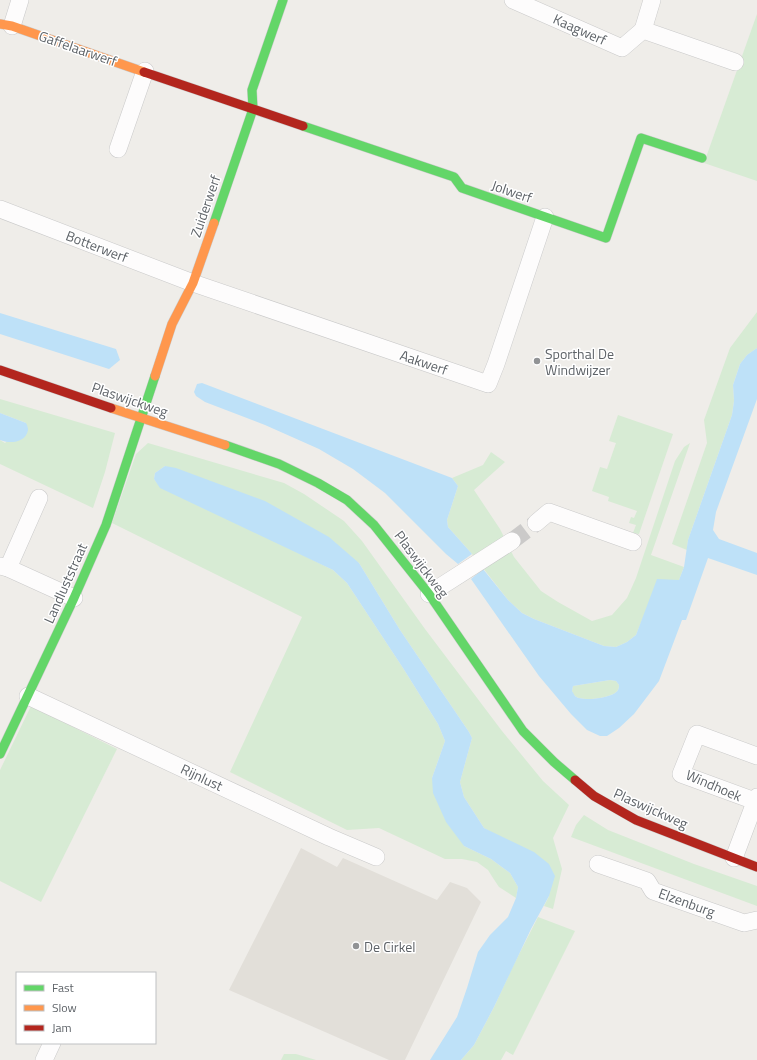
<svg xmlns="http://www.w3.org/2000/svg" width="757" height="1060" font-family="'Titillium Web',sans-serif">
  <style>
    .education { fill: #e2dfd9 }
    .green { fill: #d7ebd4 }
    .water { fill: #bee1f8; fill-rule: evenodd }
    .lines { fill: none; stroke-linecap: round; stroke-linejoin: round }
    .street-tunnel { stroke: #cbcac9; stroke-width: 17; stroke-dasharray: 17 8; stroke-linecap: butt }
    .street-casing { stroke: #cacaca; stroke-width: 18 }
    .fast-casing { stroke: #cbcbcb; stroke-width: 10 }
    .slow-casing { stroke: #cbcbcb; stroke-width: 10 }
    .jam-casing { stroke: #cbcbcb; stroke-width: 10 }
    .street { stroke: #fdfcfc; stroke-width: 17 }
    .fast { stroke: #63d668; stroke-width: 9 }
    .slow { stroke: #ff974d; stroke-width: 9 }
    .jam { stroke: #b3261e; stroke-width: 9 }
    .poi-dot { fill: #919395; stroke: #fff; stroke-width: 1.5 }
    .labels { text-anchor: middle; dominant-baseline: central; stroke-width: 3; stroke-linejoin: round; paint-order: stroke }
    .street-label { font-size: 14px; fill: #5e6368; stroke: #fff }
    .poi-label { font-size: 14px; fill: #5e6368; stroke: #fff; text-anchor: start }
  </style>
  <rect width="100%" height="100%" fill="#efede9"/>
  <path class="education" d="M301,848l36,19 6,-9 94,42 13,-18 17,6 14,14 -76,158h-16l-160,-70z"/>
  <g class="green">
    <path d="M757,14v167l-53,-18z"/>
    <path d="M757,312v36l-10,7 -7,9 -7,21 1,16 -2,14 -44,125 -1,10 -15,-6 35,-101 -3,-23 26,-72z"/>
    <path d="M0,399l115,34 -10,39 -12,36 -93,-44v-24l5,3 21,-20 -26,-10z"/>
    <path d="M618,415l55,19 -34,100 -6,-1 3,-8 -7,-2 2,-6 3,1 3,-7 -29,-10 1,-4 -17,-6 8,-24 7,2 9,-26 -7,-2z"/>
    <path d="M148,443l136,40 20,11 40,27 18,20 63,88 77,102 41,50 26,24 -16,33 9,31 -9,40 -9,-3 5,-10 -55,-62 -10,-6 -20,-31 -4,-15 12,-44 -3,-6 -69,-102 -41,-67 -194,-97 -10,7 -1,6 3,4 176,87 14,13 56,85 35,56 7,17 -13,37 32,68 27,13 19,14 8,14 -2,11 -17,-11 -6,-9 -5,-8 -11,-8 -15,-3h-17l-66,-31 -32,2 -117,-58 72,-155 -190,-94 24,-69z"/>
    <path d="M690,443l-39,112 33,12 -5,13h-10l-27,40 -6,15 -9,7 -11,5 -12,-1 -70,-27 -12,-6 -14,-13 -36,-46 -24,-27 -1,-7 11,-34 -6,-8 31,-13 8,-13 14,10 -31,28 26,39 14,28 27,34 17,11 34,19 20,-6 15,-17 9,-20 39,-117 9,-14z"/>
    <path d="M610,680l6,1 3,4c0,4 -1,6 -4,8 -7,5 -33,9 -40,3 -2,-1 -2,-3 -3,-5l1,-5z"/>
    <path d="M31,706l86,43 -76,153 -41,-21v-111z"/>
    <path d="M584,815l24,15 86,34 63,22v20l-186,-69 5,-12z"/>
    <path d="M538,917l37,14 -62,124 -7,-4 -5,9h-40l13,-15 20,-38 19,-41z"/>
    <path d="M284,1054h12l20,6h-35z"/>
  </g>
  <g class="water">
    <path d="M0,313l116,36 4,11 -11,9 -109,-35z"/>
    <path d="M757,348v51l-41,113 -3,18 6,9 38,14v22l-49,-17 -22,62h-4l-23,61 -25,33 -15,14 -12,8h-7l-13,-6 -16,-16 -32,-38 -68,-97 12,-10 25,31 14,13 12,6 70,27 12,1 11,-5 9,-7 21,-56 22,1 5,-13 4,-27 44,-125 2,-14 -1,-16 7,-21 7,-9zM610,680l6,1 3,4c0,4 -1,6 -4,8 -7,5 -33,9 -40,3 0,0 -3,-5 -3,-5l1,-5z"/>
    <path d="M202,383l250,95 6,8 -11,34 1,7 24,27 -14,10 -12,-10 -61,-61 -32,-24 -34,-20 -54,-24 -60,-23 -9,-6 -2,-4 3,-8z"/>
    <path d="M0,413l26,10c1,2 2,4 2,7 -2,13 -19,14 -28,10z"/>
    <path d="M165,466l11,2 89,33 64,36 30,26 41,67 69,102 3,6 -12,44 4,15 20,31 50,24 15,12 6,12 -6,20 -18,33 -37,78 -20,38 -13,15h-31l27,-43 10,-29 11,-36 12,-17 18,-18 8,-19 2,-11 -8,-14 -19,-14 -27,-13 -18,-24 -13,-29 -1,-15 13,-37 -7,-17 -35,-56 -56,-85 -14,-13 -173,-82 -6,-9 1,-6z"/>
  </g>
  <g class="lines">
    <path class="street-tunnel" d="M512,541l24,-18"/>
    <g class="street-casing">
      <g id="street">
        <path d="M513,0l109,48 21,-18 92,32"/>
        <path d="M12,26l8,-26"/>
        <path d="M643,30l9,-30"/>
        <path d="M118,149l27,-78"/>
        <path d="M0,209l193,74 295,101 8,-20 49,-147"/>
        <path d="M536,523l13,-11 84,30"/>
        <path d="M0,566l8,2 66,30"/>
        <path d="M8,568l31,-70"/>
        <path d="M429,594l83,-53"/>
        <path d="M28,696l301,141 47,20"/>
        <path d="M755,801l-74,-27 16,-40 60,22"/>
        <path d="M734,858l23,-61"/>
        <path d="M598,864l49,17 6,10 91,32 13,-3"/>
        <path d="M44,1060l8,-17"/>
      </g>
    </g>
    <g class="fast-casing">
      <g id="fast">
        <path d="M303,126l151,51 8,11 144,50 35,-100 61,20"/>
        <path d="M214,223l39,-114 -1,-19 31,-90"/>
        <path d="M225,445l54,19 39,19 29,17 27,25 55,69 94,137 31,31 21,18"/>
        <path d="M0,754l74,-156 32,-73 49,-149"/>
      </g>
    </g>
    <g class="slow-casing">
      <g id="slow">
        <path d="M0,24l12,2 132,46"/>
        <path d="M155,376l17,-52 21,-41 21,-60"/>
        <path d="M111,408l114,37"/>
      </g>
    </g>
    <g class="jam-casing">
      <g id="jam">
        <path d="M144,72l159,54"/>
        <path d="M0,370l111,38"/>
        <path d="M575,780l19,16 42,24 121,47"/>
      </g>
    </g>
    <use href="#street" class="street"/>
    <use href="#fast" class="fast"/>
    <use href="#slow" class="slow"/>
    <use href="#jam" class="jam"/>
  </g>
  <g class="poi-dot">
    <circle cx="537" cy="361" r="4"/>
    <circle cx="356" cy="946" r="4"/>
  </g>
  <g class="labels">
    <g class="street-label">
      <text transform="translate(580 29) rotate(24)">Kaagwerf</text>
      <text transform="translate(78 48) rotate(19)">Gaffelaarwerf</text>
      <text transform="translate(512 191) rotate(19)">Jolwerf</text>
      <text transform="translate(205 206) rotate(-71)">Zuiderwerf</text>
      <text transform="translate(97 246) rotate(21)">Botterwerf</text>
      <text transform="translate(424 362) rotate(19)">Aakwerf</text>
      <text transform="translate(130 399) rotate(19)">Plaswijckweg</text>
      <text transform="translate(422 564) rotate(53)">Plaswijckweg</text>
      <text transform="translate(65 583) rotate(-66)">Landluststraat</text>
      <text transform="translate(202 777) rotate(25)">Rijnlust</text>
      <text transform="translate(714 785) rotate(23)">Windhoek</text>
      <text transform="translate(651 808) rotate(24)">Plaswijckweg</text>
      <text transform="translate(687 902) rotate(20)">Elzenburg</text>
    </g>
    <g class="poi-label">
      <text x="545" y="353">Sporthal De<tspan x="545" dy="16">Windwijzer</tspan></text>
      <text x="364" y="946">De Cirkel</text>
    </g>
  </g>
  <rect x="16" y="972" width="140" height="72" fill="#ffffff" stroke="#bfc1c3"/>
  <rect x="24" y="985" width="20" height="6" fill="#63d668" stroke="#bfc1c3"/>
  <text x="52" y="992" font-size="12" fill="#5e6368">Fast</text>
  <rect x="24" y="1005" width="20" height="6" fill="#ff974d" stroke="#bfc1c3"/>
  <text x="52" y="1012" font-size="12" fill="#5e6368">Slow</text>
  <rect x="24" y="1025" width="20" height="6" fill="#b3261e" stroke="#bfc1c3"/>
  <text x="52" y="1032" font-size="12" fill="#5e6368">Jam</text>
</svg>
